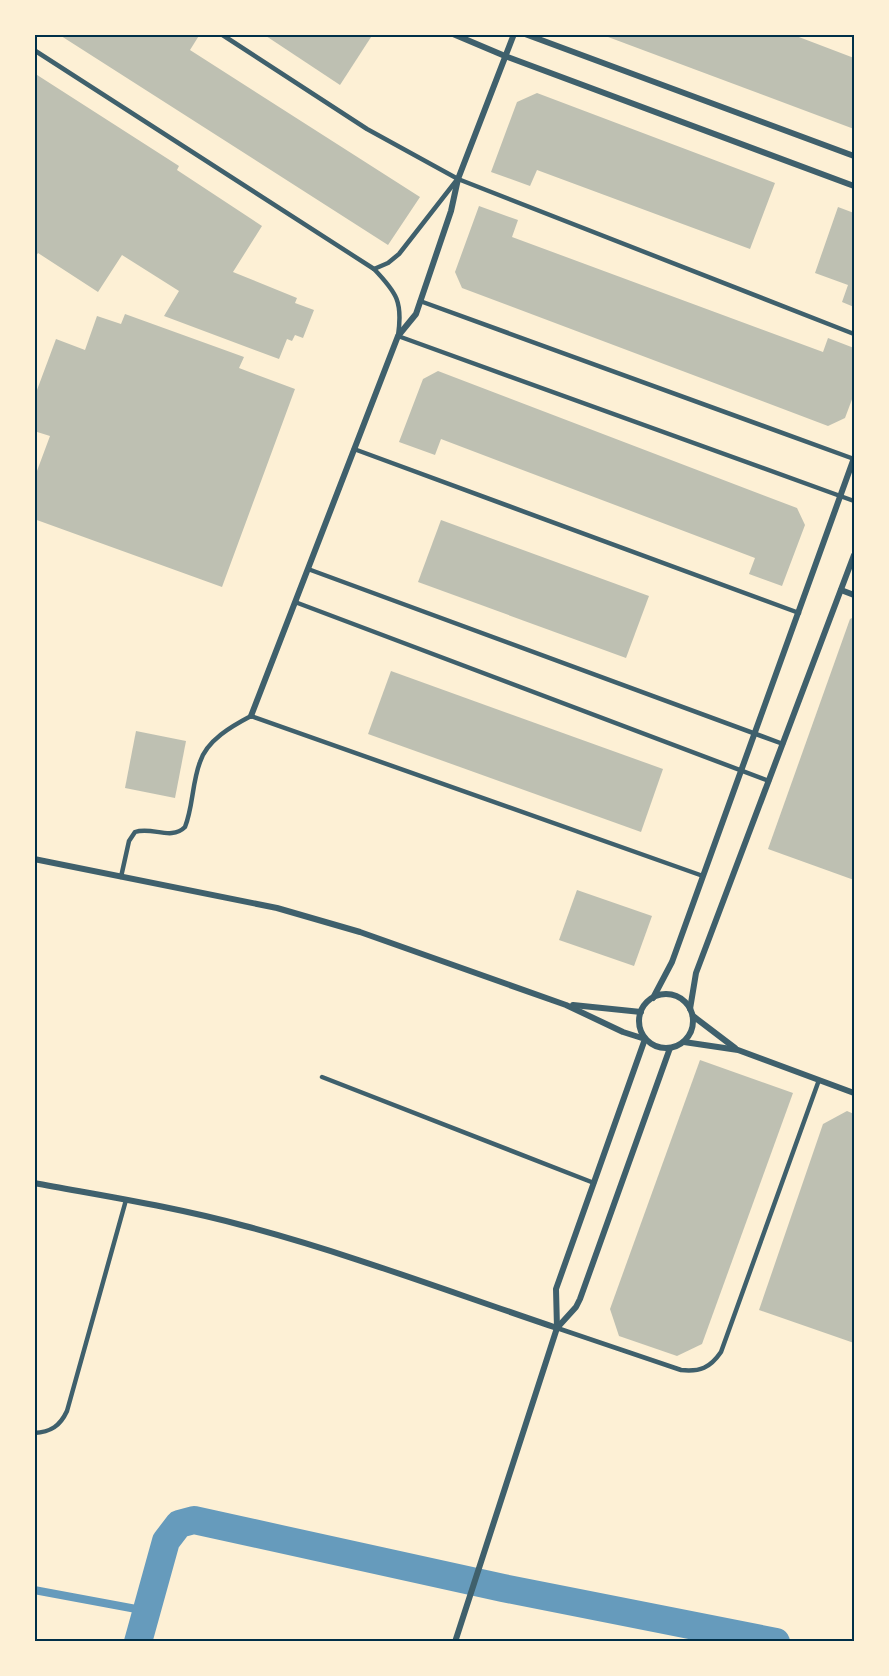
<svg xmlns="http://www.w3.org/2000/svg" width="889" height="1676" font-family="'Work Sans',sans-serif">
  <style>
    .lines { fill: none; stroke-linecap: round; stroke-linejoin: round }
    .stream { stroke: #669bbc; stroke-width: 8 }
    .canal { stroke: #669bbc; stroke-width: 28 }
    .building { fill: #bec0b2 }
    .service { stroke: #3f606c; stroke-width: 4.5 }
    .minor { stroke: #3f606c; stroke-width: 6 }
    .neatline { fill: none; stroke: #003049; stroke-width: 2 }
  </style>
  <rect width="100%" height="100%" fill="#fdf0d5"/>
  <g class="lines">
    <path class="stream" d="M34,1590l113,21"/>
    <path class="canal" d="M138,1642l28,-101 13,-17 15,-4 309,68 273,54"/>
  </g>
  <g class="building">
    <path d="M58,34h142l-10,16 230,147 -32,48z"/>
    <path d="M263,34h110l-33,51z"/>
    <path d="M600,34h191l63,24v71z"/>
    <path d="M34,73l145,93 -2,4 85,56 -29,46 64,26 -2,5 19,7 -11,28 -8,-3 -3,6 -5,-2 -8,20 -115,-43 15,-25 -57,-36 -24,37 -60,-39 -4,6z"/>
    <path d="M537,93l238,90 -25,66 -213,-79 -7,16 -39,-14 26,-70z"/>
    <path d="M479,206l39,14 -6,17 311,115 5,-14 26,10v46l-9,24 -17,8 -366,-138 -7,-16z"/>
    <path d="M838,207l16,6v94l-12,-5 6,-17 -33,-12z"/>
    <path d="M125,314l119,43 -5,11 56,21 -73,198 -188,-68v-40l16,-43 -16,-5v-33l22,-59 29,11 12,-34 24,8z"/>
    <path d="M438,371l359,137 8,17 -23,61 -33,-12 6,-16 -314,-119 -6,16 -36,-13 24,-63z"/>
    <path d="M441,520l208,76 -23,62 -208,-76z"/>
    <path d="M854,617v263l-86,-31 82,-230z"/>
    <path d="M391,671l272,98 -22,63 -273,-98z"/>
    <path d="M136,731l50,10 -11,57 -50,-10z"/>
    <path d="M577,890l75,26 -18,50 -75,-26z"/>
    <path d="M700,1060l93,33 -91,251 -25,12 -58,-20 -9,-27z"/>
    <path d="M847,1111l7,3v229l-95,-33 64,-186z"/>
  </g>
  <g class="lines">
    <g class="service">
      <path d="M221,34l146,95 91,50 396,155"/>
      <path d="M34,50l340,219c23,24 29,33 24,67l456,165"/>
      <path d="M374,269l14,-6 11,-9 57,-73"/>
      <path d="M420,301l434,158"/>
      <path d="M354,449l445,164"/>
      <path d="M308,569l475,175"/>
      <path d="M295,602l474,179"/>
      <path d="M121,877l8,-36 6,-9c17,-6 36,9 50,-5 8,-20 7,-44 15,-65 7,-22 32,-36 51,-46l452,160"/>
      <path d="M322,1077l272,106"/>
      <path d="M557,1328l124,42c19,2 29,-2 40,-18l98,-272"/>
      <path d="M34,1433c17,-1 26,-7 33,-22l59,-211"/>
    </g>
    <g class="minor">
      <path d="M453,34l52,22 349,130"/>
      <path d="M525,34l329,122"/>
      <path d="M841,590l13,5"/>
      <path d="M251,716l147,-380 18,-22 35,-103 7,-32 56,-145"/>
      <path d="M34,859l243,49 83,24 206,73 57,27 22,7 -89,250 1,39 -102,314"/>
      <circle cx="666" cy="1021" r="27"/>
      <path d="M653,998l19,-36 182,-504"/>
      <path d="M573,1005l68,7"/>
      <path d="M690,1009l6,-36 158,-418"/>
      <path d="M693,1016l42,32"/>
      <path d="M684,1042l54,8 116,43"/>
      <path d="M34,1183c70,13 142,24 211,43 105,28 208,67 312,102"/>
      <path d="M557,1328l19,-21 4,-8 90,-251"/>
    </g>
  </g>
  <rect width="889" height="1676" fill="none" stroke="#fdf0d5" stroke-width="72"/>
  <rect x="36" y="36" width="817" height="1604" class="neatline"/>
</svg>
